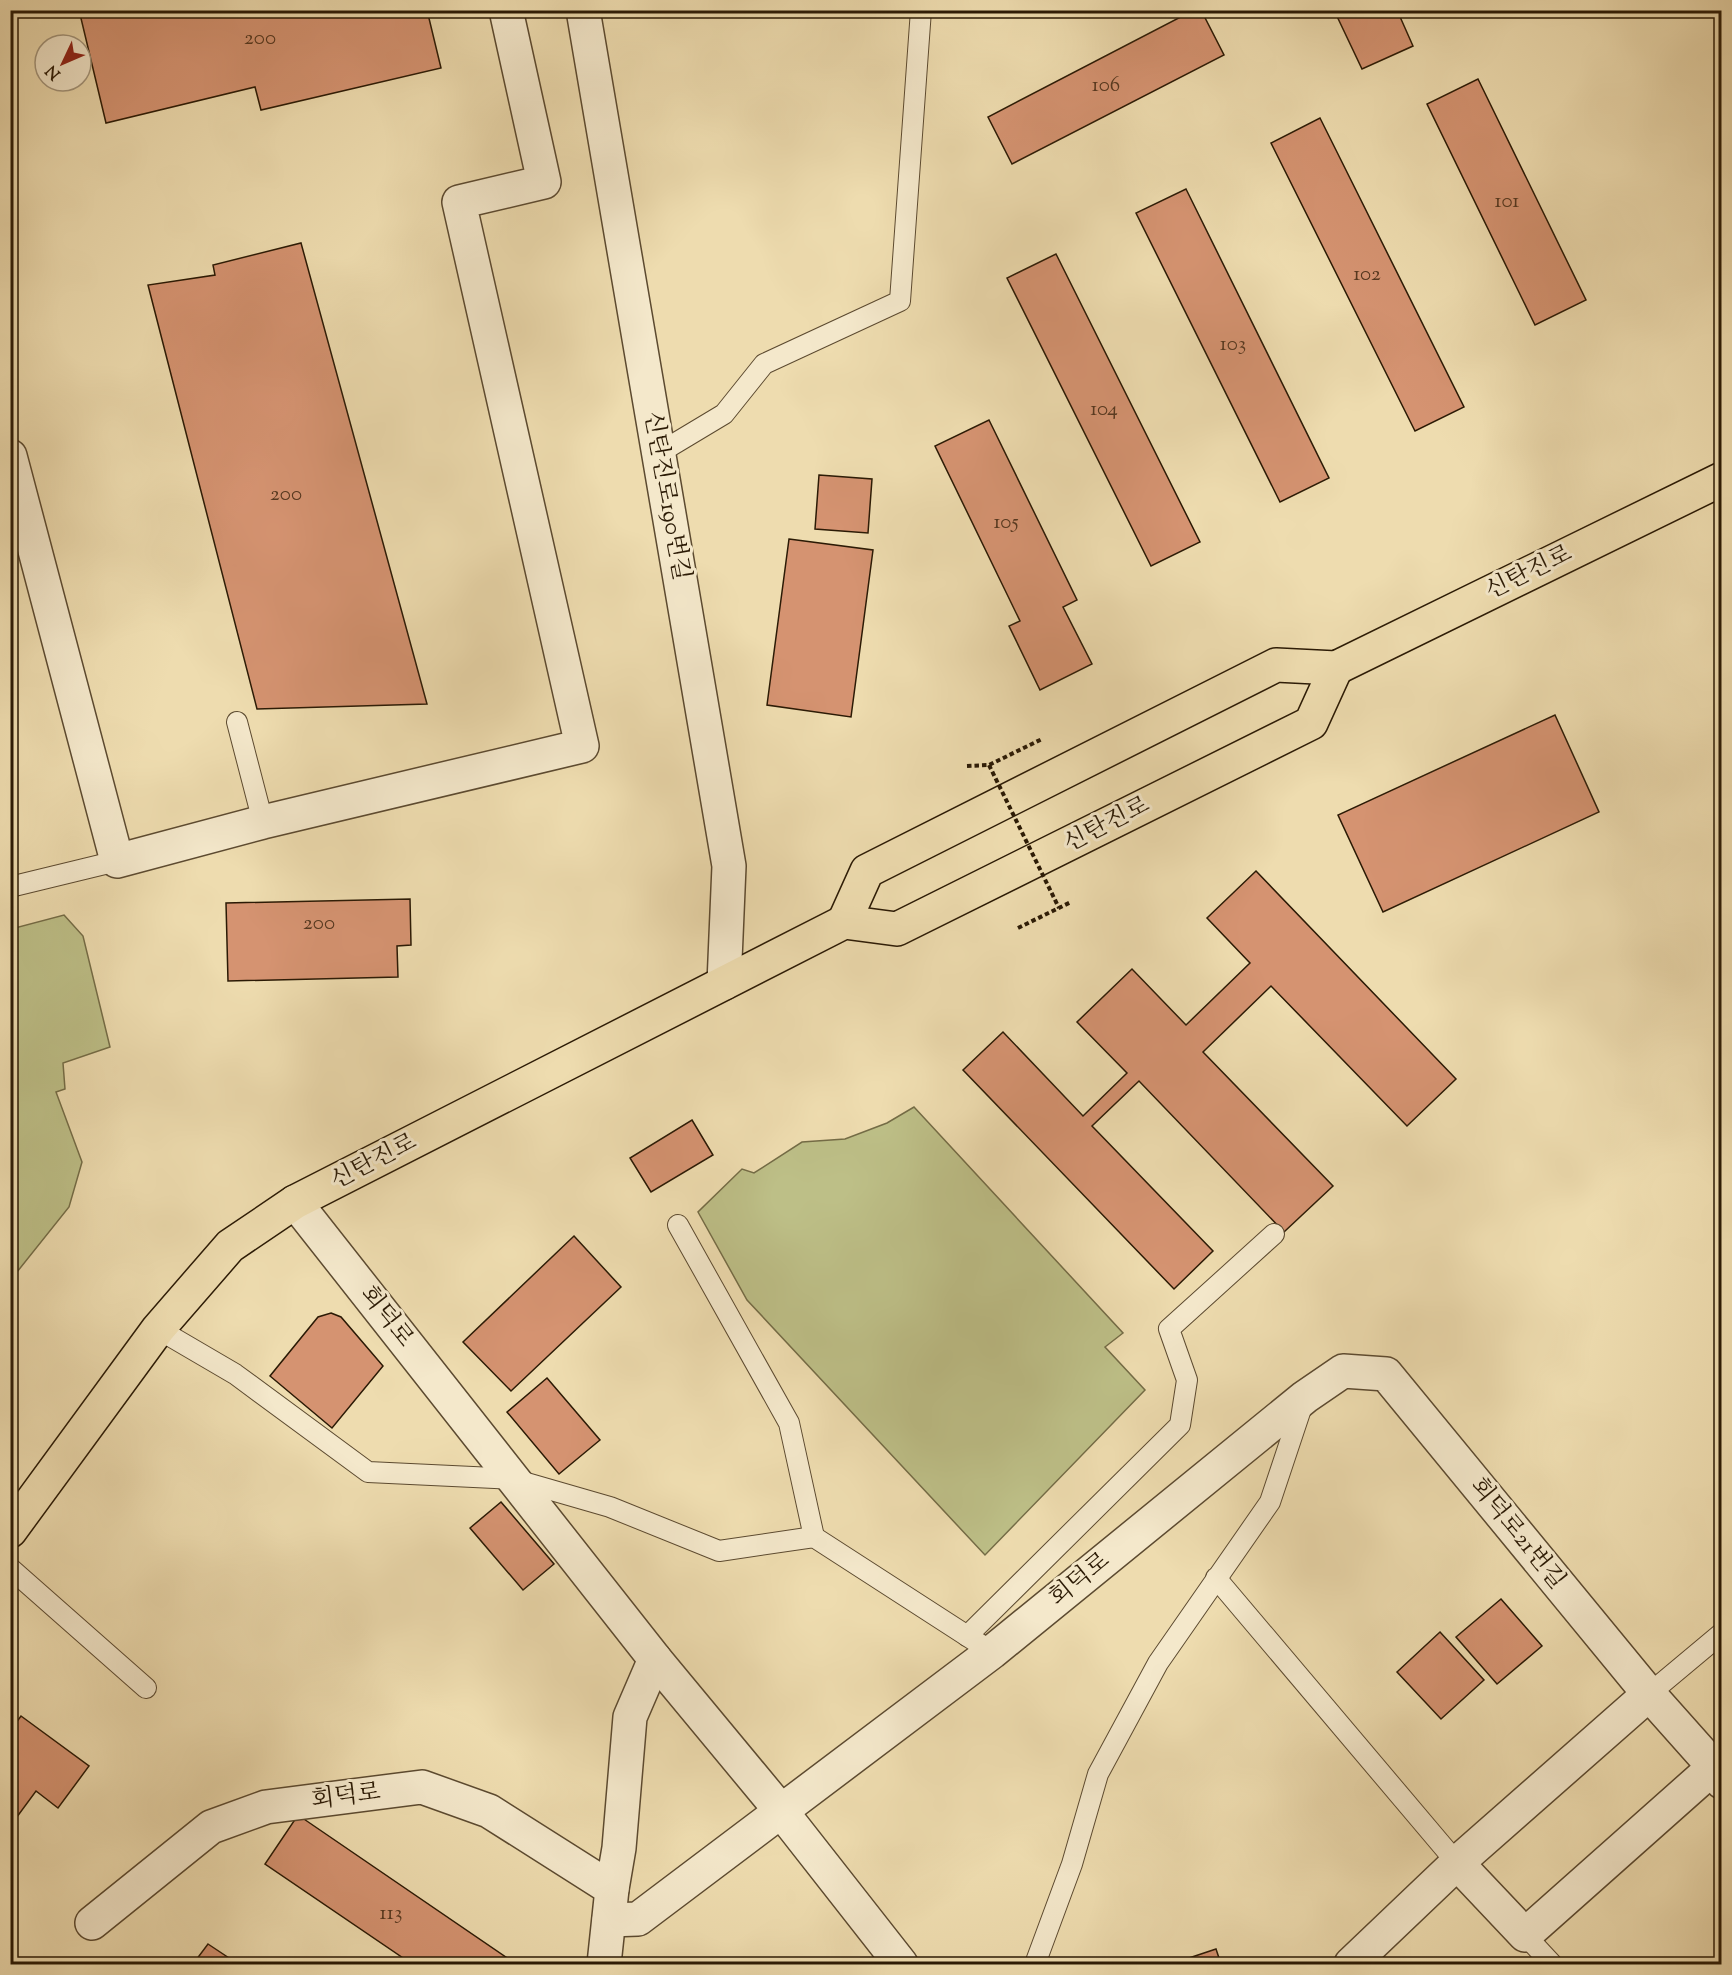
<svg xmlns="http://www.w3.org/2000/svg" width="1732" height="1975" font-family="'Sorts Mill Goudy','Noto Serif KR',serif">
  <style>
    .green { fill: #bdbf87; stroke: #746c46; stroke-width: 1.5 }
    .building { fill: #d59371; stroke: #2b1a05; stroke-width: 1.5 }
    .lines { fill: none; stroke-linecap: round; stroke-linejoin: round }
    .lane-casing { stroke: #5c4a30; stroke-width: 22 }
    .street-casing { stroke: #5c4a30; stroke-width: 36 }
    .primary-casing { stroke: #2b1a05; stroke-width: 36 }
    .path { stroke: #2b1a05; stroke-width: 4; stroke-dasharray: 4.5 3; stroke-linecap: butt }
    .lane { stroke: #f4e8cb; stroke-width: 20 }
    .street { stroke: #f4e8cb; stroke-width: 33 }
    .primary { stroke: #eedcaf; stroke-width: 33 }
    .path-bridge { stroke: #2b1a05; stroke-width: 4; stroke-dasharray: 4.5 3; stroke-linecap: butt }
    .labels { text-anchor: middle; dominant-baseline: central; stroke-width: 6; stroke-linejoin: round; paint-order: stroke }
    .number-label { font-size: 21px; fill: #563820 }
    .street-label { font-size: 24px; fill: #2b1a05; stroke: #f4e8cb }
  </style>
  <rect width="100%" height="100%" fill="#eedcaf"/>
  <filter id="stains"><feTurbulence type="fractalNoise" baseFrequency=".00333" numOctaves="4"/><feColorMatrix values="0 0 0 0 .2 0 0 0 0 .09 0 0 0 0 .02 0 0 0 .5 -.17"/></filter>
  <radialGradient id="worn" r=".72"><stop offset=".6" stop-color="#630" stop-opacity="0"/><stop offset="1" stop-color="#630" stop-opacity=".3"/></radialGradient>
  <g class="green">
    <path d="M64,915l19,21 27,111 -47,16 2,26 -9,3 26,70 -13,45 -56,70 -2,-348z"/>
    <path d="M914,1107l209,226 -18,14 40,43 -160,165 -238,-255 -49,-88 44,-43 12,4 48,-31 43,-3 42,-16z"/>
  </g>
  <g class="building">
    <path d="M79,10h348l14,58 -180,42 -6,-23 -149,36z"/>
    <path d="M1194,10h7l23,45 -212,109 -24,-47z"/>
    <path d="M1334,10h63l16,36 -51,23z"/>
    <path d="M1478,79l108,221 -51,25 -108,-221z"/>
    <path d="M1320,118l144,289 -49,24 -144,-288z"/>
    <path d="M1186,189l143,289 -49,24 -144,-289z"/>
    <path d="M301,243l126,461 -170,5 -109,-424 67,-10 -2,-10z"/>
    <path d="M1056,254l144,288 -49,24 -144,-288z"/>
    <path d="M989,420l88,180 -14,7 29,57 -52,26 -31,-64 11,-5 -85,-175z"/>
    <path d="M819,475l53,4 -4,54 -53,-4z"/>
    <path d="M789,539l84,11 -22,167 -84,-12z"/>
    <path d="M1555,715l44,97 -216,100 -45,-97z"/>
    <path d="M1256,871l200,208 -49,47 -136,-140 -68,66 130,134 -49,46 -145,-151 -47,45 121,125 -39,38 -211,-219 40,-38 80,84 44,-43 -50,-51 55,-53 54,56 64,-62 -43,-45z"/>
    <path d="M410,899l1,46 -14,1 1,31 -170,4 -2,-78z"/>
    <path d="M692,1120l21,35 -62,37 -21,-34z"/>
    <path d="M574,1236l47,51 -110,104 -48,-49z"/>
    <path d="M331,1313l10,4 42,49 -51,62 -62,-52 48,-59z"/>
    <path d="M547,1378l53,62 -41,34 -52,-62z"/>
    <path d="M501,1502l53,62 -31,26 -53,-62z"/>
    <path d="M1501,1599l41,47 -45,38 -41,-47z"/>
    <path d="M1440,1632l44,48 -43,39 -44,-47z"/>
    <path d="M21,1716l68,50 -31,42 -22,-17 -25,34 -1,-94z"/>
    <path d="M298,1815l218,149h-104l-147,-100z"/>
    <path d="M208,1944l30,20h-45z"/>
    <path d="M1216,1949l5,15h-50z"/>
  </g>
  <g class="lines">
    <g class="lane-casing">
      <g id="lane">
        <path d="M659,453l65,-39 40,-50 136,-63 21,-291"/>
        <path d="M237,722l26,100"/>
        <path d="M10,887l107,-26"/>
        <path d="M678,1225l111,198 25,114"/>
        <path d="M158,1329l77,45 133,98 145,7 97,28 109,44 95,-14 178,115"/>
        <path d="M10,1568l136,120"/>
        <path d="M1216,1578l241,285"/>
        <path d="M967,1636l213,-211 7,-45 -18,-51 105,-95"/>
        <path d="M1649,1694l73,-61"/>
        <path d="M1525,1935l27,29"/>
        <path d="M1035,1964l37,-100 26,-90 60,-111 112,-161 34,-102"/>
      </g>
    </g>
    <g class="street-casing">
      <g id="street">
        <path d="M583,10l146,856 -5,117"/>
        <path d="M10,456l107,405 146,-39 319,-76 -123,-544 85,-20 -38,-172"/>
        <path d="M295,1202l360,457 126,152 120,153"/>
        <path d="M1457,1863l68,72 189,-168"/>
        <path d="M612,1889l7,-41 11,-131 25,-58"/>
        <path d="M609,1920l29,-1 354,-267 313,-255 38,-26 43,3 263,320 65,73 8,15"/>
        <path d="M92,1923l119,-96 55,-20 156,-20 67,24 123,78 -8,75"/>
        <path d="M1351,1964l106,-101 192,-169"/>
      </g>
    </g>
    <g class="primary-casing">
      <g id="primary">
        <path d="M844,922l23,-51 409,-206 60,3 386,-189"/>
        <path d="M10,1531l148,-202 72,-83 65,-44 549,-280 53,7 414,-206 25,-55"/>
      </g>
    </g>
    <g class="path">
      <path d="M967,766l22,-1 53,-26"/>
      <path d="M1018,928l53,-26"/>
    </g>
    <use href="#lane" class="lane"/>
    <use href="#street" class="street"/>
    <use href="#primary" class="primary"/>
    <path class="path-bridge" d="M989,765l70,143"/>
  </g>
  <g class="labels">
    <g class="number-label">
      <text x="260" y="39">200</text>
      <text x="1106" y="86">106</text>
      <text x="1507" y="202">101</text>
      <text x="1367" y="275">102</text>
      <text x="1233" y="345">103</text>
      <text x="1104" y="410">104</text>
      <text x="286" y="495">200</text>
      <text x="1006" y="523">105</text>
      <text x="319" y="924">200</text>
      <text x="391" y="1914">113</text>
    </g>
    <g class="street-label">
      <text transform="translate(666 496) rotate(80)">신탄진로190번길</text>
      <text transform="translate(1529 573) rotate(-26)">신탄진로</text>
      <text transform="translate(1107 825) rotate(-27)">신탄진로</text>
      <text transform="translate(374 1162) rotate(-27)">신탄진로</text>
      <text transform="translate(386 1317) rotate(52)">회덕로</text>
      <text transform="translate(1517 1534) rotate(51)">회덕로21번길</text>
      <text transform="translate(1080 1580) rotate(-39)">회덕로</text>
      <text transform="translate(346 1797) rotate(-7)">회덕로</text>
    </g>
  </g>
  <rect width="1732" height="1975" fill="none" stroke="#eedcaf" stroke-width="36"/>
  <rect x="12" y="12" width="1708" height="1951" fill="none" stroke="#2b1a05" stroke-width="3"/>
  <rect x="18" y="18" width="1696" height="1939" fill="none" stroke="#2b1a05" stroke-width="1.5"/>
  <g transform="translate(63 63) rotate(226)"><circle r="28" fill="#f4e8cb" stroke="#a4967c" stroke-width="1.5"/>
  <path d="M0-4.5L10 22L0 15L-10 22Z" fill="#8f2418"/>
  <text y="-9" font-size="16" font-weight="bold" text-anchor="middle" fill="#2b1a05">N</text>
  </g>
  <rect width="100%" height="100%" filter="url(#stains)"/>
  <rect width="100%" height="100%" fill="url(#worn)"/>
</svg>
